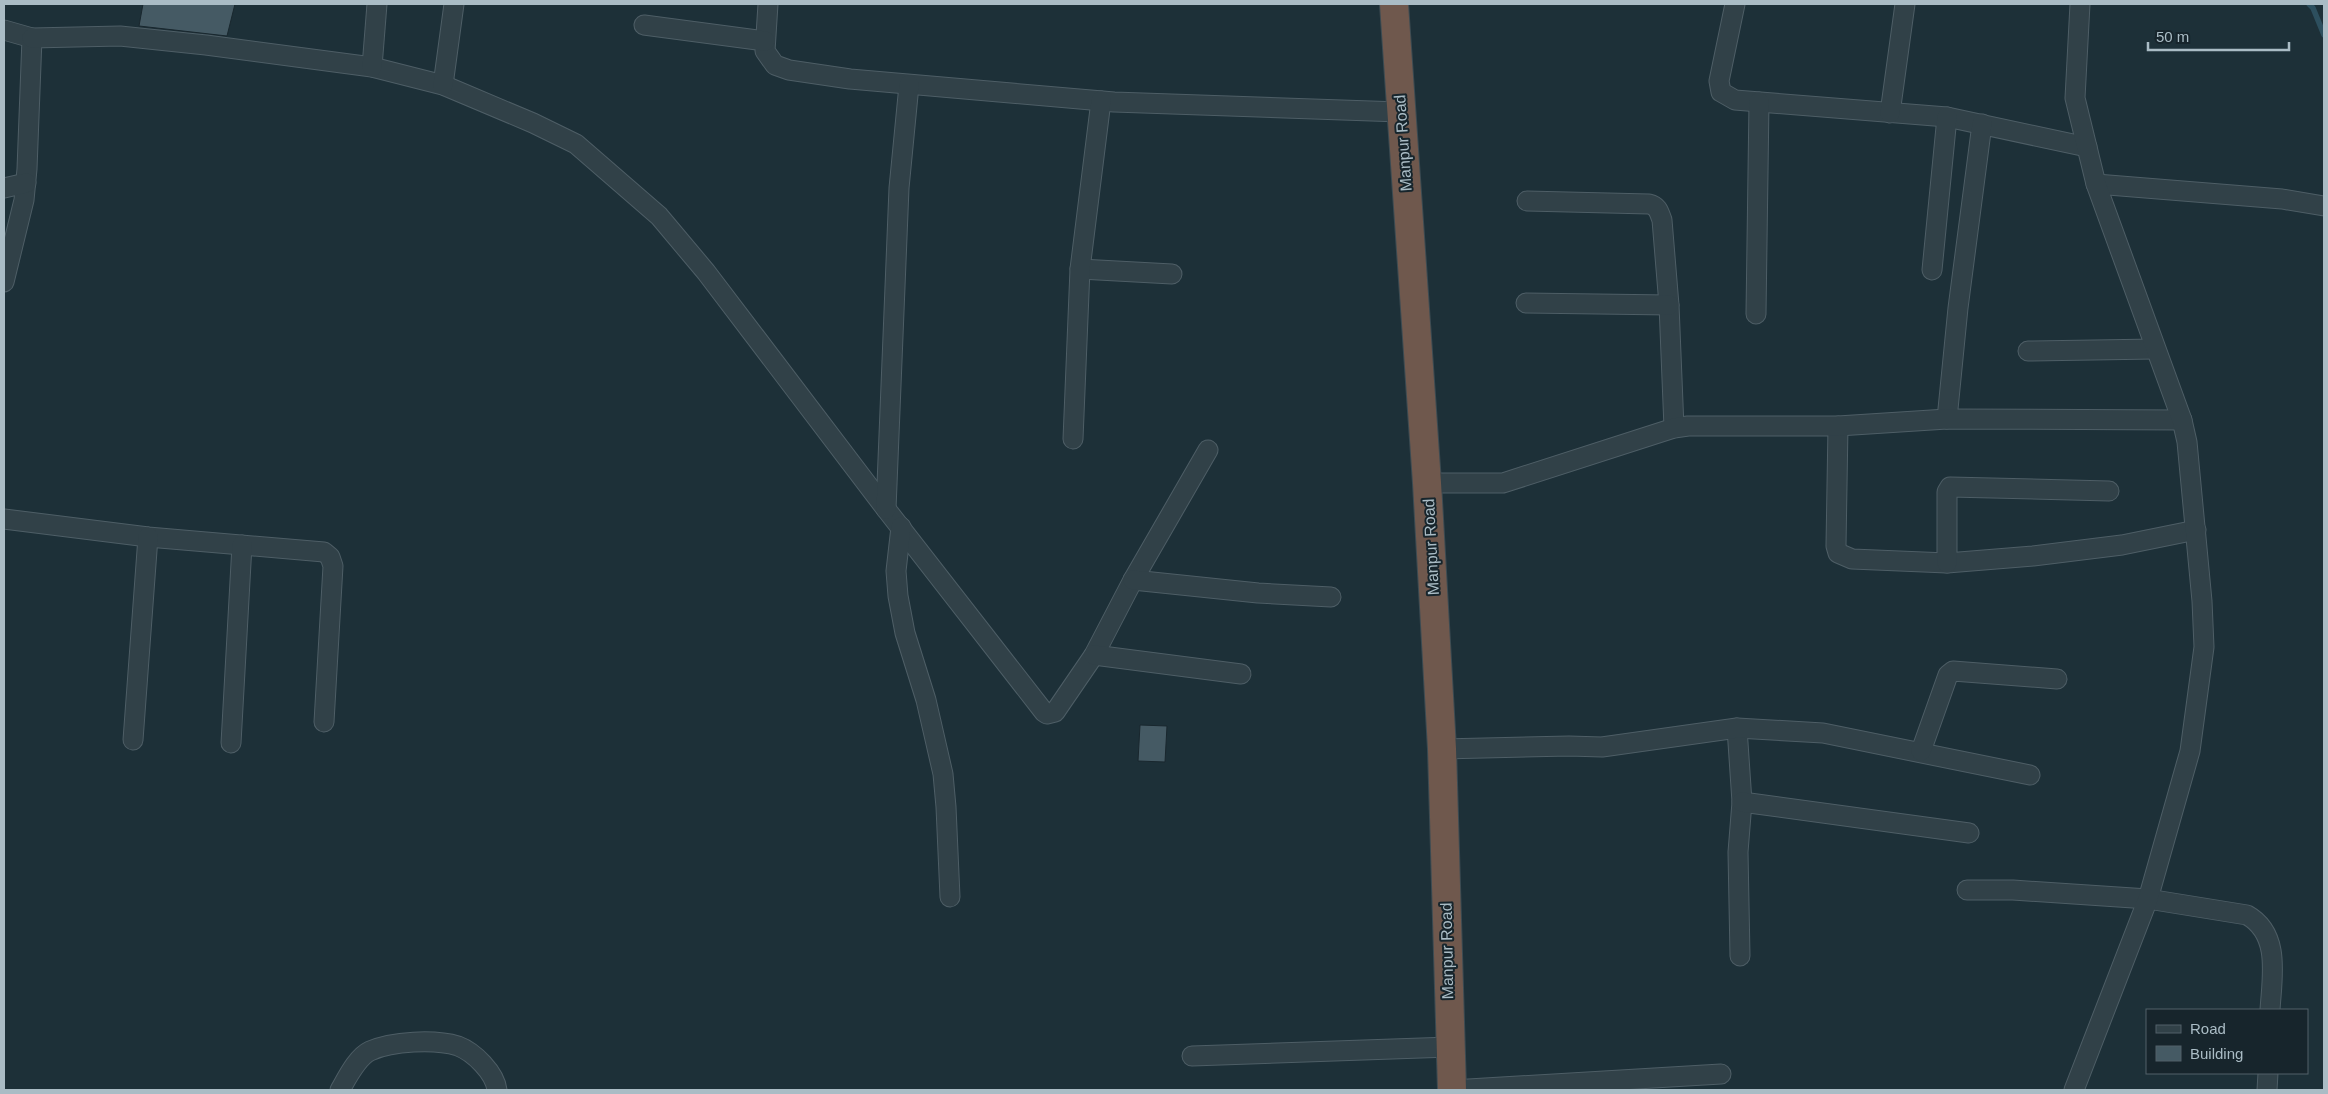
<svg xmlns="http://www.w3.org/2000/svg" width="2328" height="1094" font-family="Helvetica,sans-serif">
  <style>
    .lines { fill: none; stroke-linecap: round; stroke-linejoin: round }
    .stream { stroke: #2d4f5e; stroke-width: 5.5 }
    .building { fill: #455a64; stroke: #19272e }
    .minor-casing { stroke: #4e5e66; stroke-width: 21 }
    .highway-casing { stroke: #3c4b52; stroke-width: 30 }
    .minor { stroke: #314148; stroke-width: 19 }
    .highway { stroke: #6f584d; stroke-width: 28 }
    .labels { text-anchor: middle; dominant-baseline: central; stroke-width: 4; stroke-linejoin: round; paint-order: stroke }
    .street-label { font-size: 16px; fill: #aabcc5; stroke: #17252c }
  </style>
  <rect width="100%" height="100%" fill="#1d3038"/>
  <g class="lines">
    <path class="stream" d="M2309,4l4,4 11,27"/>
  </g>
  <g class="building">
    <path d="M143,4h92l-8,32 -88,-10z"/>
    <path d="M1140,725l27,1 -2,36 -27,-1z"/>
  </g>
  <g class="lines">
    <g class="minor-casing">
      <g id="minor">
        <path d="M768,4l-3,47 10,14 14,5 61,9 264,23 286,10"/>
        <path d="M1735,4l-16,77 2,11 14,8 212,17 140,30"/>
        <path d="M644,25l121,16"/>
        <path d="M4,30l28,8 -5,131 -3,31 -20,82"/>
        <path d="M32,38l88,-2 86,9 166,22 71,18 90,38 43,21 83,72 47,56 180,237 158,203 3,2 8,-2 39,-57 39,-75 75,-130"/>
        <path d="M372,67l5,-63"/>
        <path d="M443,85l11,-81"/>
        <path d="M1890,113l15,-109"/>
        <path d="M2096,184l186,15 42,7"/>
        <path d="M4,188l22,-5"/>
        <path d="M1527,201l122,3c9,2 10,8 13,16l7,85 5,123"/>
        <path d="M1080,269l92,5"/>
        <path d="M1932,270l15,-153"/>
        <path d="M1526,303l143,2"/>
        <path d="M1756,314l3,-212"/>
        <path d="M2028,351l127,-2"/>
        <path d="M1947,419l11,-111 24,-184"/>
        <path d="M1838,426l-2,120 2,7 14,6 95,4 86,-7 89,-11 74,-15"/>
        <path d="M1073,439l7,-170 21,-168"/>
        <path d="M1427,483h76l171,-55 14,-2h150l109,-7 235,1"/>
        <path d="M886,509l13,-321 10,-103"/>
        <path d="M4,519l144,18 176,15 6,5 3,9 -9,156"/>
        <path d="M901,527l-5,44 2,25 7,37 21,67 17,74 3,33 4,90"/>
        <path d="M1947,563v-71l3,-5 159,4"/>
        <path d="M1133,580l125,13 73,4"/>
        <path d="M1094,655l147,19"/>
        <path d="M1737,728l5,74 -4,50 2,104"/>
        <path d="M133,740l15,-203"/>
        <path d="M231,743l11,-198"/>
        <path d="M1442,749l127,-3 33,1 135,-19 86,5 207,42"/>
        <path d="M1921,751l27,-76 5,-4 104,8"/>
        <path d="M1742,802l227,31"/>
        <path d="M1967,890h46l135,9 99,16c34,19 25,62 23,95"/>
        <path d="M1192,1056l258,-9"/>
        <path d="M340,1090c7,-12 17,-33 30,-39 22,-10 65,-12 88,-5 16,6 37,27 39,44"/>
        <path d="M1452,1090l269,-16"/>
        <path d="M2074,1090l74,-191 42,-148 14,-104 -2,-46 -15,-159 -5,-22 -86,-236 -21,-86 5,-94"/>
        <path d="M2267,1090l1,-17"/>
      </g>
    </g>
    <g class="highway-casing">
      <path id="highway" d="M1394,4l33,479 15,266 10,341"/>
    </g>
    <use href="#minor" class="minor"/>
    <use href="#highway" class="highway"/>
  </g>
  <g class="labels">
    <g class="street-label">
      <text transform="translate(1403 143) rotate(-94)">Manpur Road</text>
      <text transform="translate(1431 547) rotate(-93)">Manpur Road</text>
      <text transform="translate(1447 951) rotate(-91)">Manpur Road</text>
    </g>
  </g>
  <rect width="2328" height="1094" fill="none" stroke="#aabcc5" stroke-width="10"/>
  <rect x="2146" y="1009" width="162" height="65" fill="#17252c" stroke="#526169"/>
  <rect x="2156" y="1025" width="25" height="8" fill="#314148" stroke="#526169"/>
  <text x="2190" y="1034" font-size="15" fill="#aabcc5">Road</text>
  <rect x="2156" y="1046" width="25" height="15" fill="#455a64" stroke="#526169"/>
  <text x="2190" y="1059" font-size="15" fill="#aabcc5">Building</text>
  <path d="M2148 42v8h141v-8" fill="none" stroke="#aabcc5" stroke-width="2.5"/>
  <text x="2156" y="42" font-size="15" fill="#aabcc5" stroke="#17252c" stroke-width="4" paint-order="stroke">50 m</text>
</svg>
